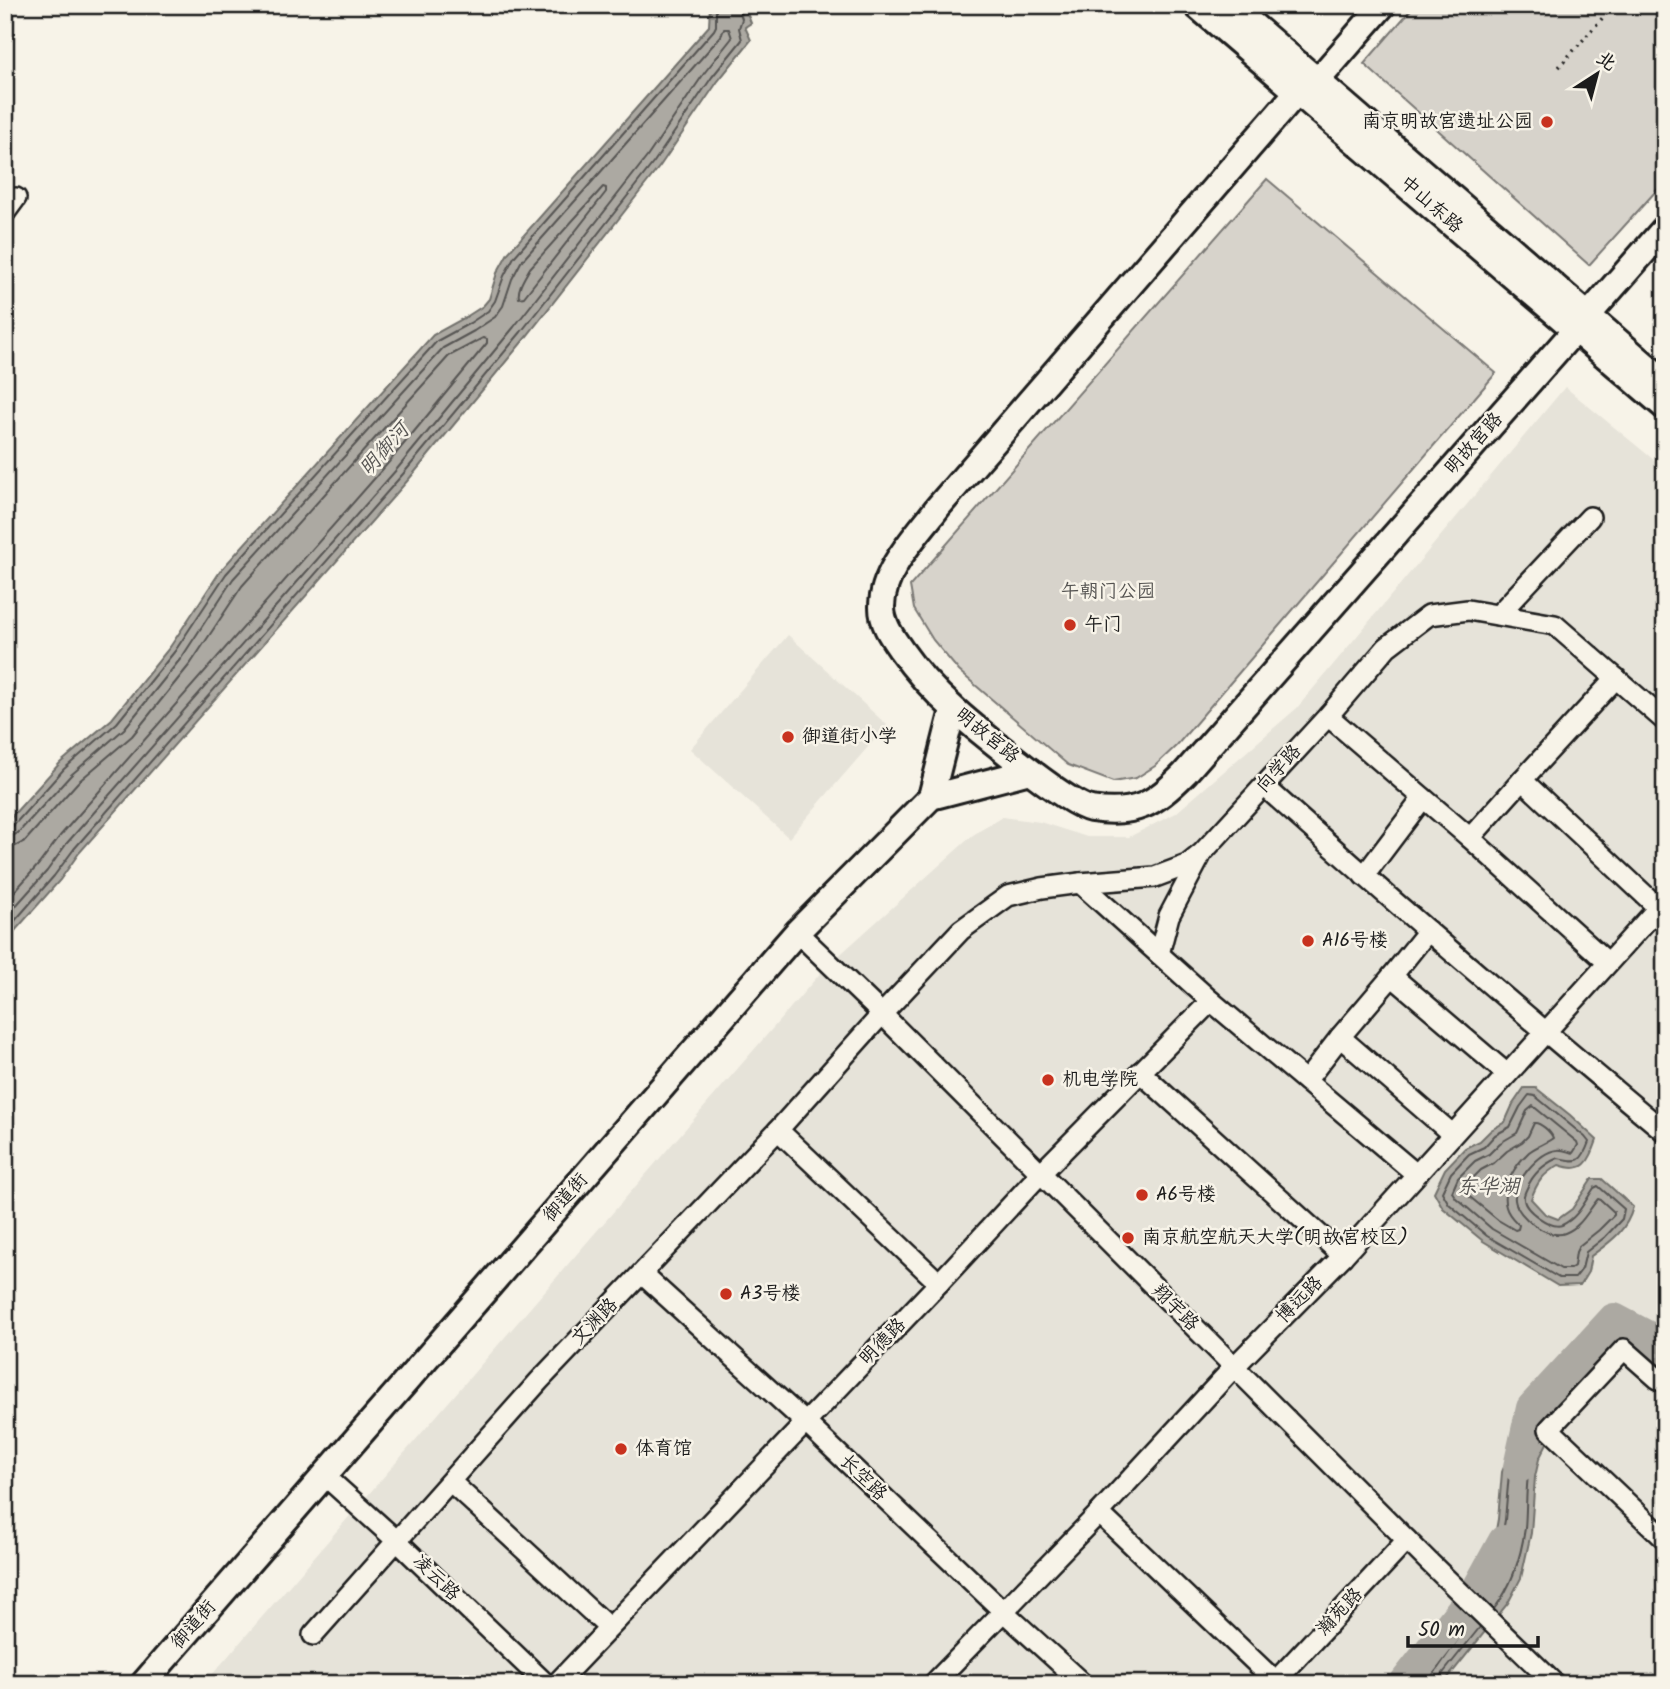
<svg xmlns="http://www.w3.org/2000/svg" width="1670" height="1689" font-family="Kalam,'LXGW WenKai TC',sans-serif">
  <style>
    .built { fill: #e6e3d9 }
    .green { fill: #d7d3cb; stroke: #7a7874; stroke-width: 2 }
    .water { fill: #aca9a2; stroke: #72716c; stroke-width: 2 }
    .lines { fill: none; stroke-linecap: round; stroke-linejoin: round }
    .shore { stroke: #565452; stroke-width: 2 }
    .river { stroke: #aca9a2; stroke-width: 32 }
    .minor-casing { stroke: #1c1c1c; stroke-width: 24 }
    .major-casing { stroke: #1c1c1c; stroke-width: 30 }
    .path { stroke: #1c1c1c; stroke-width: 3.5; stroke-dasharray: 2 5; stroke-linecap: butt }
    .minor { stroke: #f7f3e8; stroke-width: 19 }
    .major { stroke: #f7f3e8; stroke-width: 24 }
    .poi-dot { fill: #c8321e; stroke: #f7f3e8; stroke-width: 2.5 }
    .labels { text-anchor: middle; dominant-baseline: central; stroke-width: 5; stroke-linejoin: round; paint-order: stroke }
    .poi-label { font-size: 19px; fill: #1c1c1c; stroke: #f7f3e8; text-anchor: start }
    .street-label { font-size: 19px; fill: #1c1c1c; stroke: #f7f3e8 }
    .park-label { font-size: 19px; fill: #545351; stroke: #f7f3e8 }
    .water-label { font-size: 21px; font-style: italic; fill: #565452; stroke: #f7f3e8 }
  </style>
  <rect width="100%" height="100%" fill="#f7f3e8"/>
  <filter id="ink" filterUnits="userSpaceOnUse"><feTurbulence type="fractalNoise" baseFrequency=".0143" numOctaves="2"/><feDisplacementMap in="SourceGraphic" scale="14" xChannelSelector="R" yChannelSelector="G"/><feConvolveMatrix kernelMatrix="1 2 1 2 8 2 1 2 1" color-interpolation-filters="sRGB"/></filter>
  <g filter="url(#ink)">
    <g class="built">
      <path d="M1565,387l100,82v1215h-1461l620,-715 149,-134 29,-18 38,5 47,15h42l47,-24 121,-105z"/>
      <path d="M788,635l99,90 -98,113 -99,-89z"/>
    </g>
    <g class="green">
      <path d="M1415,5h250v176l-76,84 -225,-201z"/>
      <path d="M1267,179l229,194 -319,372 -22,21 -19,12 -23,4 -45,-17 -109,-94 -26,-31 -19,-31 -4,-23z"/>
    </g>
    <g class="water">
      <path d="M710,5h34l7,18 -6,4 6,13 -33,41 -58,85 -133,170 -118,143 -330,374 -19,27 -55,62v-118l55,-61 52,-44 58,-72 51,-77 212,-235 33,-18 17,-11 6,-7 8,-26 11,-20 201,-227z"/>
      <path d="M1524,1088h12l34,27 27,25c-8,22 -12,34 -38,25 -16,9 -22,17 -28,34l14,15 13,5 14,-10 20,-30h10l31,28c-6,24 -23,35 -42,49l-3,16 -8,13 -22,1 -75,-45 -40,-33 -9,-16 11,-23 20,-21 15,-7 11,-11 14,-8 8,-18z"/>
      <path d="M1624,1337l41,11v27l-30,-10 -10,-1 -12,3 -48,51 -18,25 -8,16 -4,18 -4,56 -10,45 -13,25 -65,81h-27l16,-20 41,-59 18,-47 7,-39 4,-47 10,-25 36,-50 48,-50z"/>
    </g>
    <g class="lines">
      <g class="shore">
        <path d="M603,187l3,1v4l-82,105 -5,1c-2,-10 6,-21 11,-30z"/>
        <path d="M5,828l8,-2 51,-57 53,-46 58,-72 51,-77 211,-233 33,-18 18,-12 7,-10 9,-25 10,-19 200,-227 2,-4v-21"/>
        <path d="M5,837l7,-1 6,-3 53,-58 53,-46 58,-72 51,-78 210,-231 31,-17 21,-14 8,-11 9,-27 9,-17 200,-226 3,-7h5l3,9 -27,34 -58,85 -133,170 -117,142 -330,374 -20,28 -42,47"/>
        <path d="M5,848l11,-2 9,-5 53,-59 54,-46 59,-73 51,-77 207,-230 34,-18 4,1v4l-98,119 -329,374 -21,28 -34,38"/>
        <path d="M5,932l49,-56 20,-27 329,-375 118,-142 133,-170 58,-85 30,-37 -3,-12 3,-9 -4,-14"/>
        <path d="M1529,1095l6,1 50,41 4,5c-8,22 -11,20 -31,16 -14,6 -25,16 -31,30 -1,2 -4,8 -3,11 0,11 27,30 38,26 16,-7 23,-24 32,-37l4,-2 26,23 -2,10 -17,18 -19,15 -4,17 -7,9h-16l-72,-42 -38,-32 -7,-12 9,-19 18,-19 15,-7 11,-12 15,-8 10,-20z"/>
        <path d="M1533,1106l44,36 1,3 -5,8c-5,-1 -10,-4 -16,-3 -18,2 -44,32 -42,50 2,17 34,40 50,33 16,-6 22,-21 33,-34l3,1 13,12v3l-15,15 -20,16 -3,6 -2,14 -4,3h-9l-69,-40 -36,-31 -4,-6 6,-14 17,-17 14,-7 11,-11 17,-10 10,-22z"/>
        <path d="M1534,1123c6,-1 17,9 19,15 -6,5 -17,8 -24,14 -13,12 -29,36 -23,55 2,8 8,13 13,18l-1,4 -3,1 -17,-10 -33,-27 -1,-3 3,-6 14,-14 13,-7 13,-12 15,-9 6,-6z"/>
        <path d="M1483,1598l15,-38 7,-40 4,-47 9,-22 36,-50 45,-48 8,-3"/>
        <path d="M1494,1609c18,-23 27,-52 31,-81 2,-22 0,-50 7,-71 2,-6 6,-13 10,-19"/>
        <path d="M1425,1684l13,-16 34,-49"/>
        <path d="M1438,1684l2,-7 40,-50"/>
      </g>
      <g class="river">
        <path d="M1519,1467l13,-59 82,-89 51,27"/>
        <path d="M1476,1592l28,-51"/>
        <path d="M1404,1684l57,-73"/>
      </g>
      <g class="minor-casing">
        <g id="minor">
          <path d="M5,213l11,-15"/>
          <path d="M1498,615l92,-98"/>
          <path d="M1616,678l-94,102 143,134"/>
          <path d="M1328,716l142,122 137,124"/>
          <path d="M1264,786c131,118 265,233 401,346"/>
          <path d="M1470,838l52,-58"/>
          <path d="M1364,876l59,-78"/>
          <path d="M1080,883l131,118 205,173"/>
          <path d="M797,932l85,82 546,547 127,123"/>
          <path d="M1159,954l10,-38 31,-59"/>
          <path d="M1392,976l36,-45"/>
          <path d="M1140,1072l203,184"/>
          <path d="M1306,1081l34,-44"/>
          <path d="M778,1130l161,153"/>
          <path d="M1452,1134l-112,-97 52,-61 115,98"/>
          <path d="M642,1274l164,149 198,189 79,72"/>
          <path d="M1658,1379l-34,-30 -75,80 116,110"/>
          <path d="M324,1475l72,65 150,144"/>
          <path d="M451,1482l158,146"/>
          <path d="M1099,1513l176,168"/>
          <path d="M313,1635l226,-254 239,-251 104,-116 79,-84 47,-34 34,-8 38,-5 75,-6 32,-12 15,-12 126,-137 59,-69 42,-32 39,-5 87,15 110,96"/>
          <path d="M556,1684l383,-401 102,-110 170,-172"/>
          <path d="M933,1684l166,-171 135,-146 109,-111 315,-348"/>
          <path d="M1273,1684l134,-144"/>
        </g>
      </g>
      <g class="major-casing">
        <g id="major">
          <path d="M1196,5l469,402"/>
          <path d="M1230,5l435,377"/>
          <path d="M1383,5l-66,76 -19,10 -360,416c-21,28 -56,63 -56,100 0,17 10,30 19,43 32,46 75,79 119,113 15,12 54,42 71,46 44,7 64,-5 94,-36l480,-545"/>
          <path d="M931,797l22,-87"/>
          <path d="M143,1684l654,-752 134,-135 99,-26"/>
        </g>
      </g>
      <path class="path" d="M1559,67l55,-62"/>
      <use href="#minor" class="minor"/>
      <use href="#major" class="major"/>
    </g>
  </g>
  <g class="poi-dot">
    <circle cx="1547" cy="122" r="7"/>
    <circle cx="1070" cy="625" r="7"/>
    <circle cx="788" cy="737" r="7"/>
    <circle cx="1308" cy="941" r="7"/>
    <circle cx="1048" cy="1080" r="7"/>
    <circle cx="1142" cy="1195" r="7"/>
    <circle cx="1128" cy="1238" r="7"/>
    <circle cx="726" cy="1294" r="7"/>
    <circle cx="621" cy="1449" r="7"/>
  </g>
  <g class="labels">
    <g class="poi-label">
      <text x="1533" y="122" text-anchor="end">南京明故宫遗址公园</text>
      <text x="1084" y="625">午门</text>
      <text x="802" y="737">御道街小学</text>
      <text x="1322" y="941">A16号楼</text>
      <text x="1062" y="1080">机电学院</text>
      <text x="1156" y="1195">A6号楼</text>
      <text x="1142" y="1238">南京航空航天大学(明故宫校区)</text>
      <text x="740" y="1294">A3号楼</text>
      <text x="635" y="1449">体育馆</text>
    </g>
    <g class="street-label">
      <text transform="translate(1431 205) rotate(41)">中山东路</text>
      <text transform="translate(1474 444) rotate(-48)">明故宫路</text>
      <text transform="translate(987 736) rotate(39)">明故宫路</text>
      <text transform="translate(1279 769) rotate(-48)">向学路</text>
      <text transform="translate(566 1198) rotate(-49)">御道街</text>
      <text transform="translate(1300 1300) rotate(-46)">博远路</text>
      <text transform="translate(1175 1308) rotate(45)">翔宇路</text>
      <text transform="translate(595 1322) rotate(-46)">文渊路</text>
      <text transform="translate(883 1342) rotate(-46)">明德路</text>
      <text transform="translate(863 1478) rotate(44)">长空路</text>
      <text transform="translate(436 1578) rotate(44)">凌云路</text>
      <text transform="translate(1340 1612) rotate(-47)">瀚苑路</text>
      <text transform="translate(194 1625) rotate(-49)">御道街</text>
    </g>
    <g class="park-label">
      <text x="1108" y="592">午朝门公园</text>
    </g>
    <g class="water-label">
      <text transform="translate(385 450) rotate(-48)">明御河</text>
      <text x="1488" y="1187">东华湖</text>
    </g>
  </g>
  <rect width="1670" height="1689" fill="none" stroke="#f7f3e8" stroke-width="28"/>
  <rect x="14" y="14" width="1642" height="1661" fill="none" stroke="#1c1c1c" stroke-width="2.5" filter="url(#ink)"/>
  <g transform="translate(1597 74) rotate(36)" stroke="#f7f3e8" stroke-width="5" paint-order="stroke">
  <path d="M0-5L12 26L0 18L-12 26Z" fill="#1c1c1c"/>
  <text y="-10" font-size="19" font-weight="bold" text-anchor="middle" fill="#1c1c1c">北</text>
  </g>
  <path d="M1408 1636v10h130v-10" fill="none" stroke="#1c1c1c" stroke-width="3.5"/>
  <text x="1418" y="1636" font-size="21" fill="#1c1c1c" stroke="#f7f3e8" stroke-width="5" paint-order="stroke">50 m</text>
</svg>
